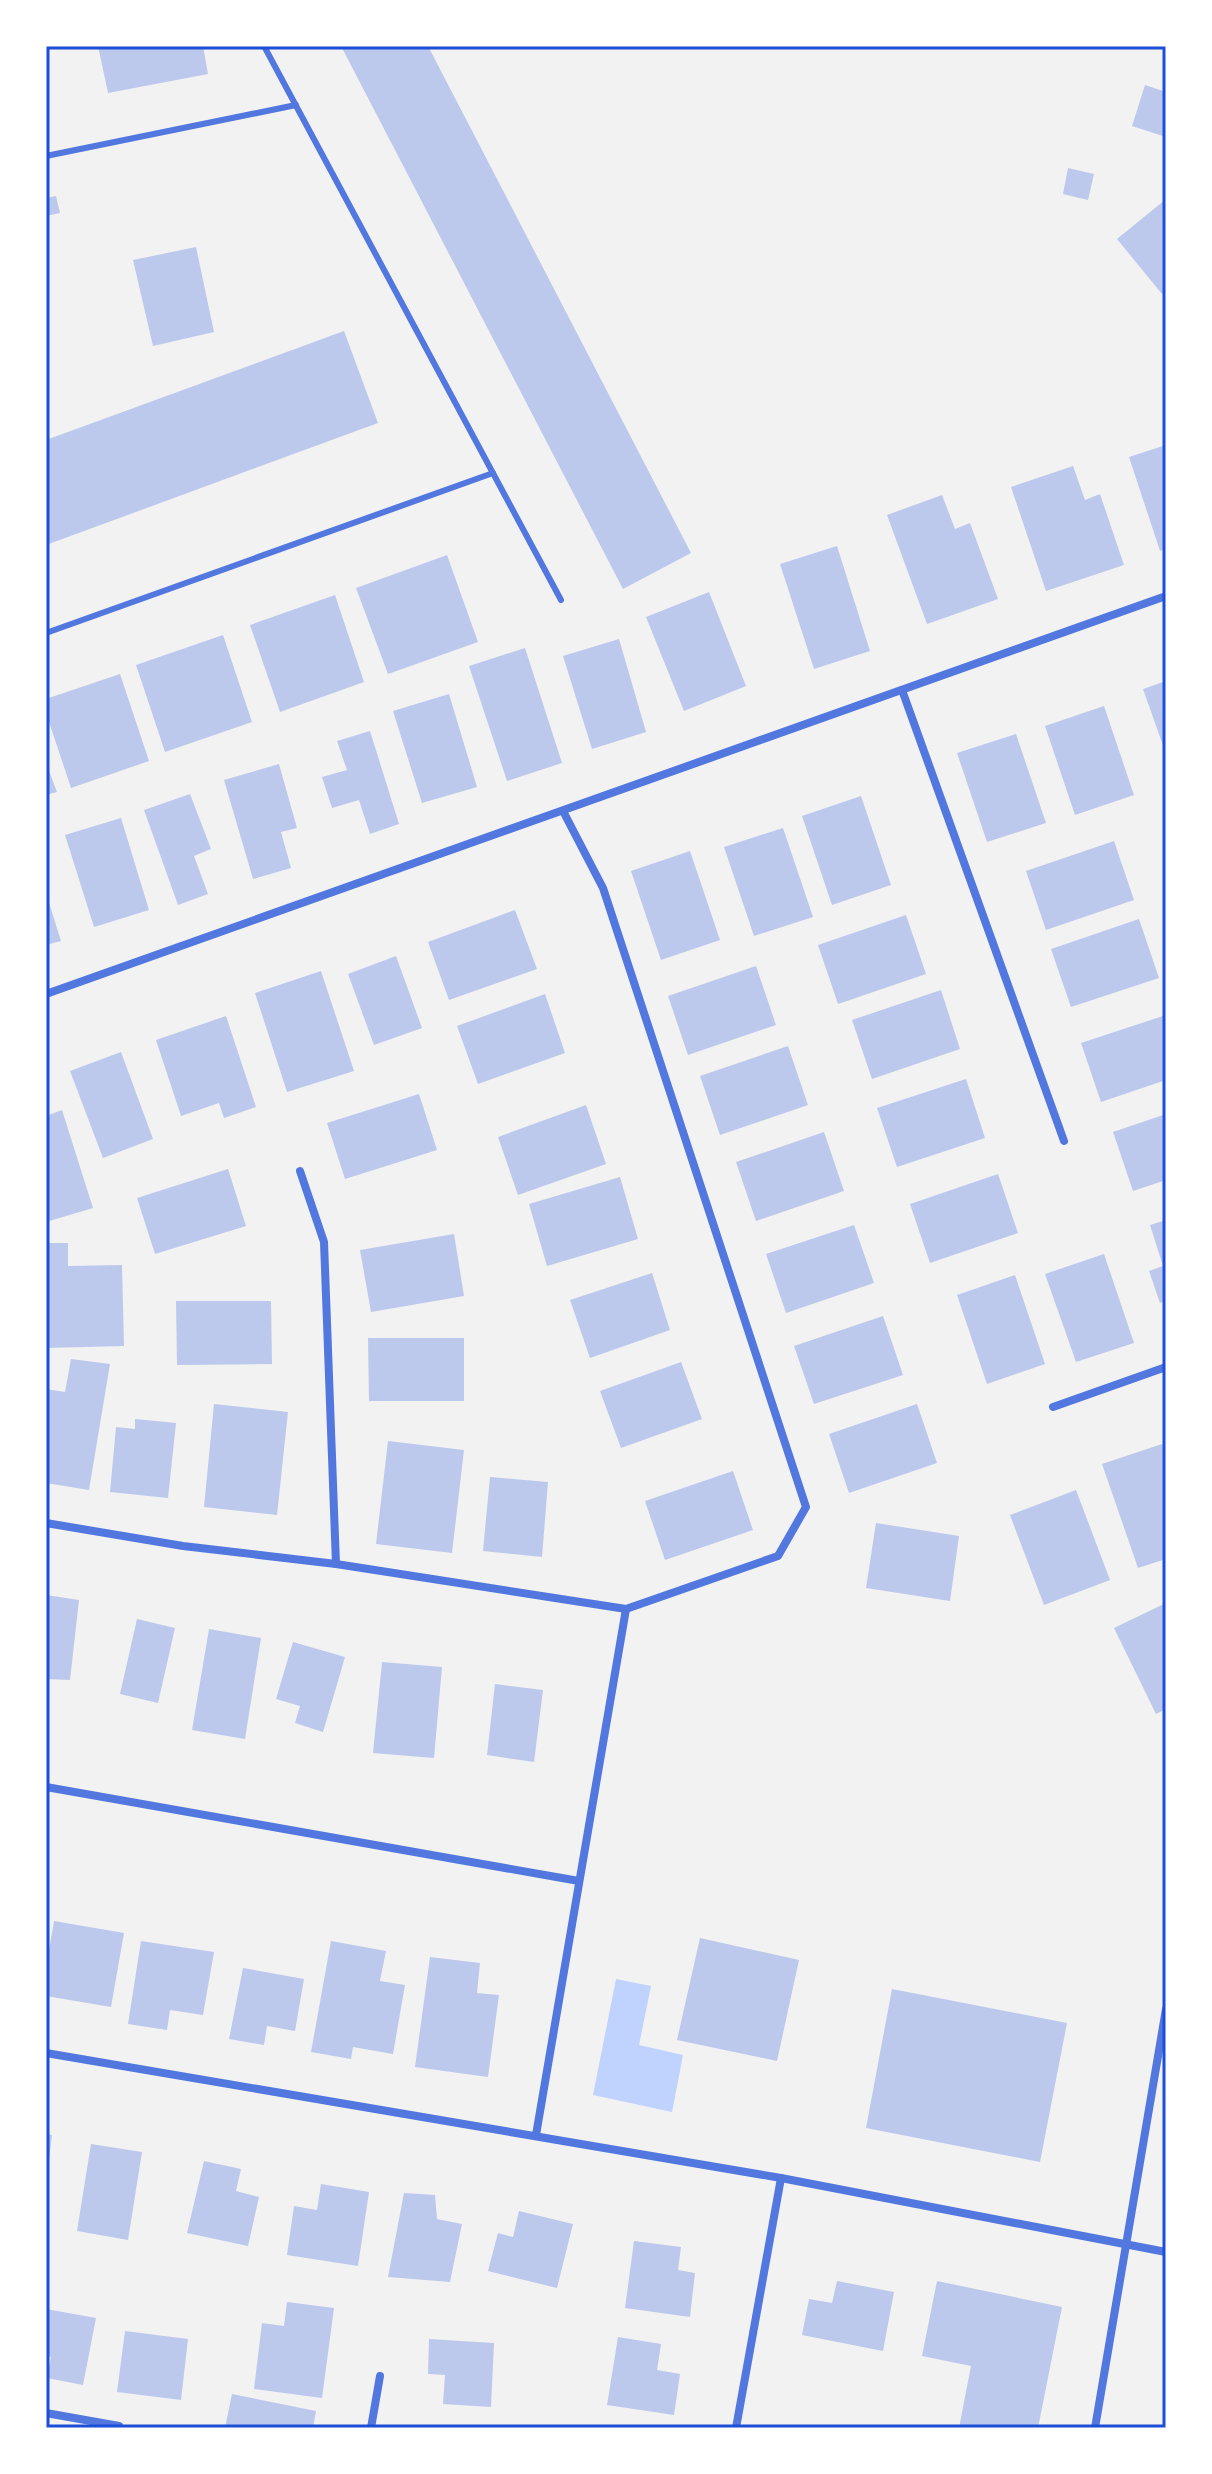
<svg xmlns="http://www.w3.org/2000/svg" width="1212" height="2474" font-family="Ubuntu,sans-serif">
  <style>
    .water { fill: #bfd3fe }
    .building { fill: #bdc9ec }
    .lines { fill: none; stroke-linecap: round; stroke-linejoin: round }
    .service { stroke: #5277de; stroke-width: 6 }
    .minor { stroke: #5277de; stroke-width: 8 }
    .neatline { fill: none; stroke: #1d4ed8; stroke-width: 3 }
  </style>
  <rect width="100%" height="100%" fill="#f2f2f2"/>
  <path class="water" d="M616,1979l35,7 -12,59 44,10 -11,57 -79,-17z"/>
  <g class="building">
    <path d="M98,46h105l5,28 -100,19z"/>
    <path d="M341,46h87l263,507 -68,36z"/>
    <path d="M1145,85l21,7v45l-34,-11z"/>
    <path d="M1068,168l26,6 -6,26 -25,-6z"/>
    <path d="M56,196l4,17 -14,3v-18z"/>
    <path d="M1166,199v92l-4,3 -45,-55z"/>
    <path d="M196,247l18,85 -61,14 -20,-86z"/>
    <path d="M344,331l34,92 -332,122v-105z"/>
    <path d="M1166,445v104l-6,2 -31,-94z"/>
    <path d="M1073,466l12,34 15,-6 24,71 -78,26 -35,-104z"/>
    <path d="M942,495l13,34 15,-6 28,76 -71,25 -40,-109z"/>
    <path d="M837,546l33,105 -56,18 -34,-105z"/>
    <path d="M447,555l31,87 -90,32 -32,-86z"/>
    <path d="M709,592l37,94 -62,25 -38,-94z"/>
    <path d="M335,595l29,87 -84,30 -30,-87z"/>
    <path d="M223,635l29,87 -87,30 -29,-87z"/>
    <path d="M619,639l27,93 -54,17 -29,-93z"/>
    <path d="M525,648l37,115 -55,18 -38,-115z"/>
    <path d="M120,674l29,87 -78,27 -25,-75v-14z"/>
    <path d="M1166,681v73l-23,-65z"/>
    <path d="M449,694l28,93 -55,16 -29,-92z"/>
    <path d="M1104,706l30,89 -59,20 -30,-89z"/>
    <path d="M370,731l29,93 -29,10 -11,-34 -27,8 -10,-31 25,-7 -10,-29z"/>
    <path d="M1016,734l30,89 -59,19 -30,-89z"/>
    <path d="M46,763l11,29 -11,3z"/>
    <path d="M279,764l18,64 -16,4 10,36 -38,11 -29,-99z"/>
    <path d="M190,794l21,55 -17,7 14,38 -30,11 -34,-95z"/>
    <path d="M861,796l30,89 -59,20 -30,-89z"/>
    <path d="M121,818l28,92 -55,17 -29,-92z"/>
    <path d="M783,828l30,89 -59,19 -30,-89z"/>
    <path d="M1114,841l20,59 -88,30 -20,-59z"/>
    <path d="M690,851l30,89 -59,20 -30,-89z"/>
    <path d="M46,893l15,48 -15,4z"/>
    <path d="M515,910l22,59 -88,31 -21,-58z"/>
    <path d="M906,915l20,59 -88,30 -20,-59z"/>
    <path d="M1139,919l20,59 -88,29 -20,-58z"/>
    <path d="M396,956l26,72 -48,17 -26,-71z"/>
    <path d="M756,966l20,59 -88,30 -20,-59z"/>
    <path d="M321,971l33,100 -67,21 -32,-99z"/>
    <path d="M941,990l19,59 -88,30 -20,-59z"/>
    <path d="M545,994l20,59 -87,31 -21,-58z"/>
    <path d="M1166,1015v65l-65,22 -20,-59z"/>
    <path d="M226,1016l30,91 -32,11 -5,-15 -38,13 -25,-76z"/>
    <path d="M788,1046l20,59 -88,30 -20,-59z"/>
    <path d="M121,1052l32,87 -50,19 -33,-87z"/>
    <path d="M966,1079l19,59 -88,29 -20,-59z"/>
    <path d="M419,1094l18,56 -92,29 -18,-56z"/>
    <path d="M586,1105l20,59 -88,31 -20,-58z"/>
    <path d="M62,1110l31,98 -47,14v-106z"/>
    <path d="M1166,1114v66l-33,11 -20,-59z"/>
    <path d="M824,1132l20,59 -88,30 -20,-59z"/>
    <path d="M228,1169l18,57 -91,28 -18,-56z"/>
    <path d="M998,1174l20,59 -88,30 -20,-59z"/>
    <path d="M620,1177l18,62 -91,27 -18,-62z"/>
    <path d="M1166,1220v81l-6,2 -11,-32 14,-5 -13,-41z"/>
    <path d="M854,1225l20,58 -88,30 -20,-59z"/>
    <path d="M454,1234l10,62 -93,16 -11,-62z"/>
    <path d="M46,1243h22v23l54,-1 2,81 -78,2z"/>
    <path d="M1104,1254l30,89 -58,19 -31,-88z"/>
    <path d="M652,1273l18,57 -80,28 -20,-58z"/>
    <path d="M1015,1275l30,89 -58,20 -30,-89z"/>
    <path d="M176,1301h95l1,63 -95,1z"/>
    <path d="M883,1316l20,59 -89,29 -20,-58z"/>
    <path d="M368,1338h96v63h-95z"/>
    <path d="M71,1359l39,5 -21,126 -43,-7v-94l19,3z"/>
    <path d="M681,1362l21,57 -81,29 -21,-57z"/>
    <path d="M214,1404l74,8 -11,103 -73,-8z"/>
    <path d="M917,1404l20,59 -88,30 -20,-59z"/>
    <path d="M135,1419l41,4 -8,75 -58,-6 6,-65 19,2z"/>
    <path d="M388,1441l76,9 -12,103 -76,-9z"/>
    <path d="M1162,1444l4,13v102l-28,9 -36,-104z"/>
    <path d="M733,1471l20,59 -88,30 -20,-59z"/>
    <path d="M490,1477l58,5 -6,75 -59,-6z"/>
    <path d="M1076,1490l34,90 -66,25 -34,-90z"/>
    <path d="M876,1523l83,13 -9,65 -84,-13z"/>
    <path d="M46,1595l33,5 -9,80 -24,-1z"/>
    <path d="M1166,1603v106l-10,5 -42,-86z"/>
    <path d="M137,1619l38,9 -17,75 -38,-9z"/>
    <path d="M209,1629l52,9 -16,101 -53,-9z"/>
    <path d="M293,1642l52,15 -22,75 -28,-9 5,-17 -24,-7z"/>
    <path d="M382,1662l60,5 -8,91 -61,-5z"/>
    <path d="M495,1684l48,6 -9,72 -47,-7z"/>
    <path d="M54,1921l70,12 -13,74 -65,-11v-28z"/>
    <path d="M700,1938l99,22 -22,101 -100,-21z"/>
    <path d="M141,1941l73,11 -11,63 -33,-5 -3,20 -39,-6z"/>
    <path d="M331,1941l55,10 -6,30 25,4 -12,69 -40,-7 -2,12 -40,-7z"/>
    <path d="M430,1957l50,6 -3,30 22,2 -11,82 -73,-10z"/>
    <path d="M243,1968l61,11 -9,52 -28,-5 -3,19 -35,-6z"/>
    <path d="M892,1989l175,34 -27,139 -174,-34z"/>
    <path d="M46,2134l6,1 -4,33h-2z"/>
    <path d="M91,2144l51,8 -14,88 -51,-9z"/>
    <path d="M204,2161l37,8 -5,22 23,6 -11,49 -61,-13z"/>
    <path d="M321,2184l48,8 -11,74 -71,-11 7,-49 23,4z"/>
    <path d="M404,2193l31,2 2,24 25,5 -12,58 -62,-5z"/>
    <path d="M519,2211l54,13 -16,64 -69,-17 10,-38 15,4z"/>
    <path d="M634,2241l47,6 -3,23 17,3 -5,44 -65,-9z"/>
    <path d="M837,2281l57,11 -11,59 -81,-16 7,-36 23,4z"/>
    <path d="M937,2281l125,26 -24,121h-79l12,-62 -49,-10z"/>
    <path d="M287,2302l47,6 -12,90 -68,-9 8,-66 22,3z"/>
    <path d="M46,2309l50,9 -13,67 -36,-7 4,-21 -5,-1z"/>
    <path d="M125,2331l63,8 -7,61 -64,-8z"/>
    <path d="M618,2337l43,7 -4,26 23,4 -6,41 -67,-10z"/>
    <path d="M429,2339l65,4 -3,64 -48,-3 2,-29 -17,-1z"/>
    <path d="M232,2394l84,17 -3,17h-88z"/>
  </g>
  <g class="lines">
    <g class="service">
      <path d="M264,46l297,554"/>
      <path d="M46,156l250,-51"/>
      <path d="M46,633l447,-160"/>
    </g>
    <g class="minor">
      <path d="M902,690l162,451"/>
      <path d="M46,994l1120,-398"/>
      <path d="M300,1171l24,71 12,322"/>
      <path d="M1053,1407l113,-40"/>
      <path d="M46,1523l137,23 153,18 290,45 152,-53 28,-49 -203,-619 -40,-77"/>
      <path d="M46,1787l533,94"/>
      <path d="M46,2053l735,125 385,74"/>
      <path d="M536,2135l90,-526"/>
      <path d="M46,2413l73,13"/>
      <path d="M371,2428l9,-52"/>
      <path d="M736,2428l45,-250"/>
      <path d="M1095,2428l71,-419"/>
    </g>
  </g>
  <rect width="1212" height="2474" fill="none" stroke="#ffffff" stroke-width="96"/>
  <rect x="48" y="48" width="1116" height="2378" class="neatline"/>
</svg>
